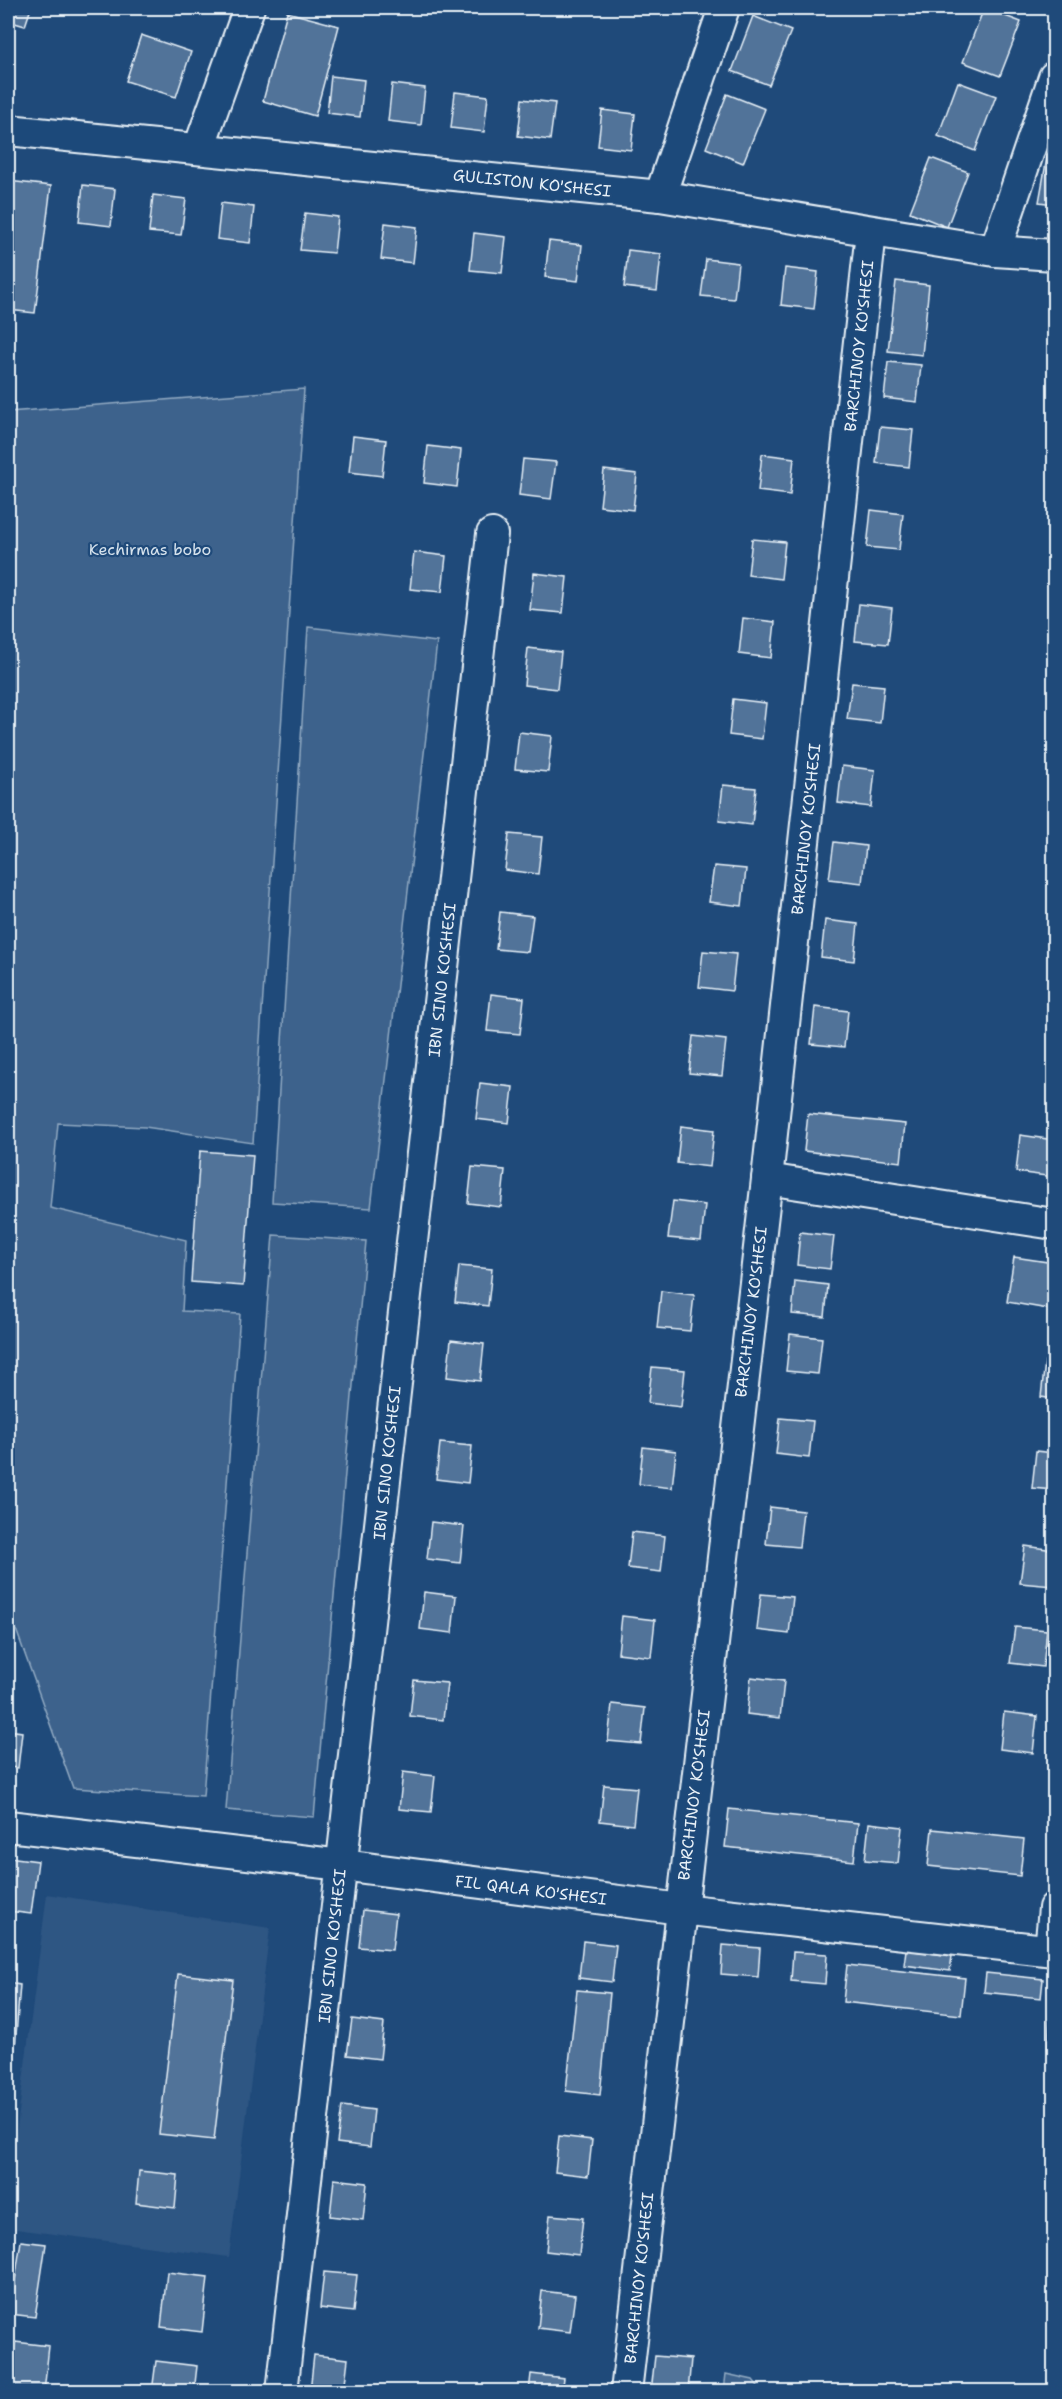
<svg xmlns="http://www.w3.org/2000/svg" width="1062" height="2399" font-family="'Shantell Sans',sans-serif">
  <style>
    .built { fill: #2e5683 }
    .green { fill: #3c628c; stroke: #92aac2; stroke-width: 1.5 }
    .building { fill: #517399; stroke: #e8f1f8; stroke-width: 1.5 }
    .lines { fill: none; stroke-linecap: round; stroke-linejoin: round }
    .street-casing { stroke: #e8f1f8; stroke-width: 34 }
    .street { stroke: #1f4a7a; stroke-width: 30 }
    .labels { text-anchor: middle; dominant-baseline: central; stroke-width: 4.5; stroke-linejoin: round; paint-order: stroke }
    .street-label { font-size: 16px; fill: #e8f1f8; stroke: #1f4a7a }
    .park-label { font-size: 16px; fill: #d7e3ed; stroke: #1f4a7a }
  </style>
  <rect width="100%" height="100%" fill="#1f4a7a"/>
  <filter id="ink" filterUnits="userSpaceOnUse"><feTurbulence type="fractalNoise" baseFrequency=".0167" numOctaves="2"/><feDisplacementMap in="SourceGraphic" scale="12" xChannelSelector="R" yChannelSelector="G"/><feConvolveMatrix kernelMatrix="1 2 1 2 8 2 1 2 1" color-interpolation-filters="sRGB"/></filter>
  <g filter="url(#ink)">
    <path class="built" d="M47,1894l223,34 -41,329 -221,-29v-30z"/>
    <g class="green">
      <path d="M304,389l-51,754 -108,-16 -87,-4 -8,85 136,32 -4,71 58,3 -37,482 -130,-8 -65,-181v-1195z"/>
      <path d="M308,627l129,15 -66,566 -99,-6z"/>
      <path d="M273,1235l93,6 -52,576 -88,-7z"/>
      <path d="M726,2374l27,6 9,11h-38z"/>
    </g>
    <g class="building">
      <path d="M8,8h23l-6,18 -17,-5z"/>
      <path d="M984,8l37,14 -21,54 -37,-14z"/>
      <path d="M287,12l52,14 -24,90 -52,-15z"/>
      <path d="M753,16l38,15 -22,54 -37,-14z"/>
      <path d="M141,35l50,17 -15,45 -50,-16z"/>
      <path d="M331,76l33,4 -4,37 -33,-4z"/>
      <path d="M958,82l38,14 -21,55 -37,-15z"/>
      <path d="M392,84l33,4 -4,37 -33,-4z"/>
      <path d="M455,92l33,4 -4,36 -33,-4z"/>
      <path d="M727,94l38,15 -22,54 -37,-15z"/>
      <path d="M522,99l33,4 -5,37 -32,-4z"/>
      <path d="M602,110l33,4 -4,36 -33,-4z"/>
      <path d="M1050,141l4,1v62l-15,-2z"/>
      <path d="M931,158l37,14 -21,55 -37,-15z"/>
      <path d="M8,181l43,5 -16,127 -27,-3z"/>
      <path d="M83,185l32,4 -4,37 -32,-4z"/>
      <path d="M153,195l33,4 -5,36 -32,-3z"/>
      <path d="M221,203l33,4 -4,36 -33,-4z"/>
      <path d="M305,213l33,4 -4,36 -34,-3z"/>
      <path d="M385,223l32,4 -4,36 -32,-4z"/>
      <path d="M474,233l32,4 -4,36 -32,-3z"/>
      <path d="M549,241l33,4 -4,36 -33,-4z"/>
      <path d="M628,250l33,4 -4,37 -33,-4z"/>
      <path d="M706,259l32,4 -4,36 -33,-3z"/>
      <path d="M785,268l33,4 -4,37 -33,-4z"/>
      <path d="M896,281l33,4 -7,70 -34,-4z"/>
      <path d="M888,362l33,3 -4,37 -33,-4z"/>
      <path d="M880,427l33,3 -4,37 -33,-4z"/>
      <path d="M353,436l33,4 -4,36 -33,-4z"/>
      <path d="M428,446l33,4 -4,37 -33,-4z"/>
      <path d="M762,454l32,4 -4,37 -32,-4z"/>
      <path d="M523,459l33,3 -5,37 -32,-4z"/>
      <path d="M604,470l33,4 -4,36 -33,-4z"/>
      <path d="M871,510l32,4 -4,36 -32,-3z"/>
      <path d="M752,539l33,3 -4,37 -33,-4z"/>
      <path d="M414,552l32,4 -4,36 -32,-3z"/>
      <path d="M534,573l33,4 -4,36 -33,-3z"/>
      <path d="M859,604l33,4 -4,36 -33,-3z"/>
      <path d="M743,618l32,4 -4,36 -32,-4z"/>
      <path d="M528,648l33,4 -4,37 -33,-4z"/>
      <path d="M852,683l32,3 -4,37 -33,-4z"/>
      <path d="M733,699l33,4 -4,36 -33,-4z"/>
      <path d="M519,732l33,4 -4,36 -33,-3z"/>
      <path d="M842,766l33,4 -4,37 -33,-4z"/>
      <path d="M723,785l33,3 -4,37 -33,-4z"/>
      <path d="M509,834l33,3 -4,37 -33,-4z"/>
      <path d="M834,842l32,4 -4,37 -33,-4z"/>
      <path d="M714,866l32,3 -4,37 -33,-4z"/>
      <path d="M500,912l33,4 -5,36 -32,-3z"/>
      <path d="M825,920l33,4 -4,37 -33,-4z"/>
      <path d="M703,951l33,3 -4,37 -33,-4z"/>
      <path d="M491,994l33,4 -4,36 -33,-3z"/>
      <path d="M815,1007l33,4 -4,36 -33,-3z"/>
      <path d="M693,1036l33,4 -4,36 -33,-3z"/>
      <path d="M480,1083l33,4 -4,36 -33,-4z"/>
      <path d="M808,1114l97,10 -4,38 -97,-11z"/>
      <path d="M681,1126l33,4 -4,37 -33,-4z"/>
      <path d="M1020,1135l34,5v37l-38,-5z"/>
      <path d="M200,1151l53,4 -10,131 -52,-4z"/>
      <path d="M472,1167l33,3 -4,37 -33,-4z"/>
      <path d="M673,1201l32,4 -4,36 -33,-3z"/>
      <path d="M800,1232l34,4 -4,33 -33,-4z"/>
      <path d="M1014,1257l40,6v47l-47,-8z"/>
      <path d="M459,1266l33,3 -4,37 -33,-4z"/>
      <path d="M795,1281l33,4 -3,32 -33,-3z"/>
      <path d="M661,1291l33,4 -4,36 -33,-3z"/>
      <path d="M790,1334l32,4 -4,36 -32,-3z"/>
      <path d="M451,1340l33,4 -4,37 -33,-4z"/>
      <path d="M1045,1361l9,1v37l-13,-2z"/>
      <path d="M652,1367l33,3 -4,37 -33,-4z"/>
      <path d="M780,1418l33,3 -4,37 -33,-4z"/>
      <path d="M440,1443l32,3 -4,37 -32,-4z"/>
      <path d="M643,1447l33,4 -4,37 -33,-4z"/>
      <path d="M1036,1451l18,2v37l-22,-2z"/>
      <path d="M770,1507l33,4 -4,36 -33,-3z"/>
      <path d="M431,1522l33,4 -4,37 -33,-4z"/>
      <path d="M632,1532l33,4 -4,36 -33,-4z"/>
      <path d="M1025,1546l29,4 -1,36 -33,-3z"/>
      <path d="M424,1592l32,4 -4,37 -32,-4z"/>
      <path d="M761,1594l32,3 -4,37 -32,-4z"/>
      <path d="M622,1616l33,4 -4,37 -33,-4z"/>
      <path d="M1015,1627l32,3 -4,37 -33,-4z"/>
      <path d="M751,1677l33,4 -4,37 -33,-4z"/>
      <path d="M414,1680l33,3 -4,37 -33,-4z"/>
      <path d="M612,1704l33,4 -4,36 -33,-3z"/>
      <path d="M1004,1712l33,4 -4,37 -33,-4z"/>
      <path d="M8,1730l14,2 -4,36 -10,-1z"/>
      <path d="M403,1772l32,4 -4,36 -32,-3z"/>
      <path d="M604,1785l33,3 -4,37 -33,-4z"/>
      <path d="M729,1809l129,14 -4,38 -129,-14z"/>
      <path d="M869,1823l33,4 -4,36 -33,-3z"/>
      <path d="M932,1829l92,10 -4,37 -92,-10z"/>
      <path d="M8,1857l30,4 -7,53 -23,-3z"/>
      <path d="M363,1910l33,4 -4,36 -33,-3z"/>
      <path d="M583,1941l33,4 -4,37 -33,-4z"/>
      <path d="M723,1945l37,3 -2,29 -37,-3z"/>
      <path d="M906,1950l46,6 -2,15 -46,-6z"/>
      <path d="M793,1952l34,2 -2,30 -34,-3z"/>
      <path d="M847,1965l118,13 -4,37 -118,-13z"/>
      <path d="M986,1973l57,6 -2,19 -57,-6z"/>
      <path d="M178,1974l55,6 -19,160 -55,-6z"/>
      <path d="M8,1983l12,2 -6,75h-6z"/>
      <path d="M577,1990l33,3 -10,102 -34,-4z"/>
      <path d="M1050,2002h4v48h-6z"/>
      <path d="M352,2019l32,4 -4,36 -33,-4z"/>
      <path d="M8,2087l4,1 -4,38z"/>
      <path d="M342,2106l32,4 -4,37 -33,-4z"/>
      <path d="M559,2136l33,4 -4,36 -33,-4z"/>
      <path d="M139,2171l39,4 -3,33 -39,-5z"/>
      <path d="M334,2179l33,4 -4,37 -33,-4z"/>
      <path d="M550,2215l33,3 -4,37 -33,-4z"/>
      <path d="M21,2241l25,3 -11,73 -25,-3z"/>
      <path d="M167,2272l41,5 -6,55 -41,-5z"/>
      <path d="M324,2272l33,3 -4,37 -33,-4z"/>
      <path d="M542,2291l33,4 -5,37 -32,-4z"/>
      <path d="M15,2342l34,4 -5,46h-35z"/>
      <path d="M314,2355l34,4 -4,33 -34,-1z"/>
      <path d="M655,2356l36,3 -3,33h-37z"/>
      <path d="M156,2361l41,5 -3,26h-42z"/>
      <path d="M531,2374l33,4 -2,14h-33z"/>
    </g>
    <g class="lines">
      <g class="street-casing">
        <g id="street">
          <path d="M8,130l652,66 335,55 59,4"/>
          <path d="M199,148l50,-140"/>
          <path d="M660,196l64,-188"/>
          <path d="M995,251l59,-174"/>
          <path d="M767,1179l287,45"/>
          <path d="M8,1826l334,39 339,44 373,42"/>
          <path d="M1050,1950l4,-42"/>
          <path d="M282,2392l210,-1858"/>
          <path d="M626,2392l141,-1213 104,-947"/>
        </g>
      </g>
      <use href="#street" class="street"/>
    </g>
  </g>
  <g class="labels">
    <g class="street-label">
      <text transform="translate(532 183) rotate(6)">GULISTON KO'SHESI</text>
      <text transform="translate(859 346) rotate(-84)">BARCHINOY KO'SHESI</text>
      <text transform="translate(806 829) rotate(-84)">BARCHINOY KO'SHESI</text>
      <text transform="translate(442 980) rotate(-84)">IBN SINO KO'SHESI</text>
      <text transform="translate(751 1312) rotate(-83)">BARCHINOY KO'SHESI</text>
      <text transform="translate(387 1463) rotate(-84)">IBN SINO KO'SHESI</text>
      <text transform="translate(694 1795) rotate(-83)">BARCHINOY KO'SHESI</text>
      <text transform="translate(531 1890) rotate(7)">FIL QALA KO'SHESI</text>
      <text transform="translate(332 1946) rotate(-84)">IBN SINO KO'SHESI</text>
      <text transform="translate(639 2278) rotate(-84)">BARCHINOY KO'SHESI</text>
    </g>
    <g class="park-label">
      <text x="150" y="549">Kechirmas bobo</text>
    </g>
  </g>
  <rect width="1062" height="2399" fill="none" stroke="#1f4a7a" stroke-width="30"/>
  <rect x="15" y="15" width="1032" height="2369" fill="none" stroke="#e8f1f8" stroke-width="2" filter="url(#ink)"/>
</svg>
